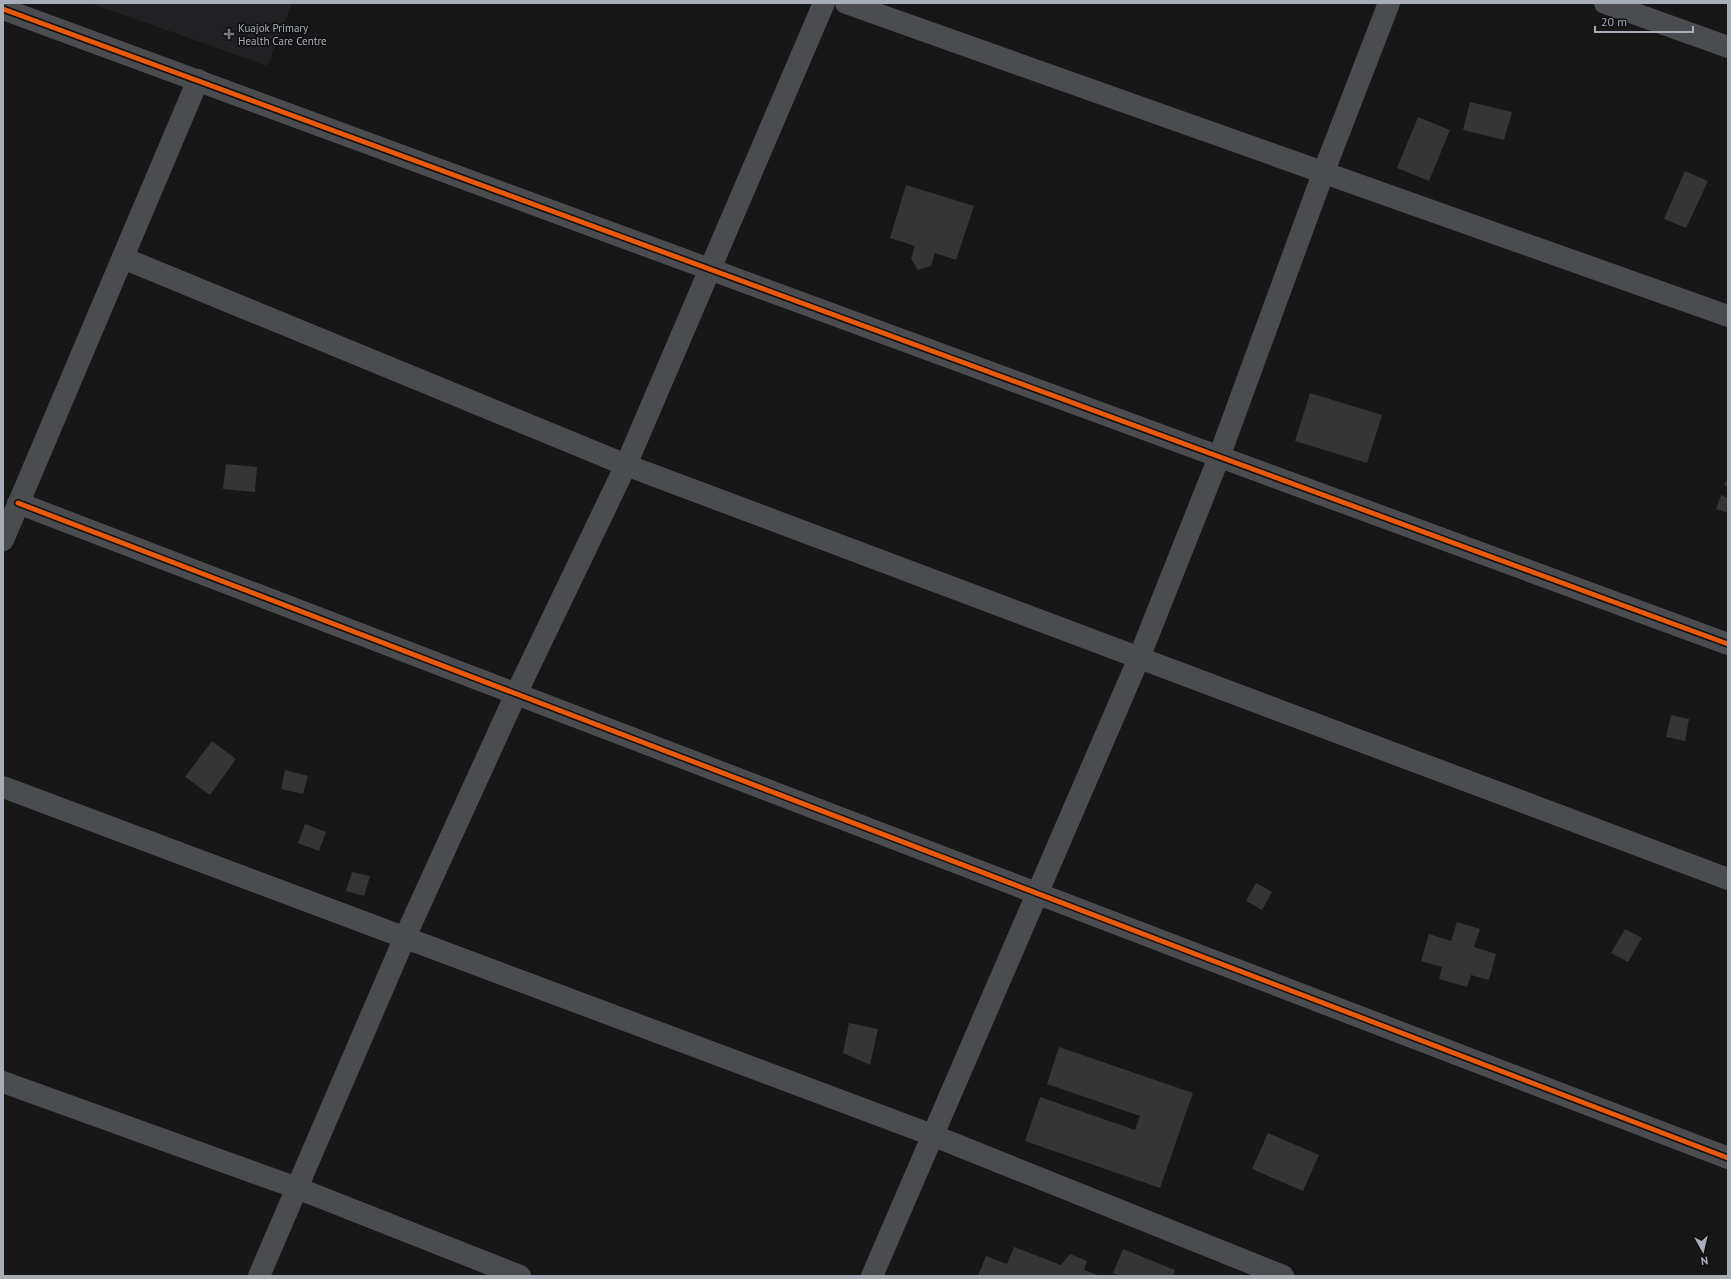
<svg xmlns="http://www.w3.org/2000/svg" width="1731" height="1279" font-family="'PT Sans',sans-serif">
  <style>
    .built { fill: #212123 }
    .building { fill: #353536 }
    .lines { fill: none; stroke-linecap: round; stroke-linejoin: round }
    .minor { stroke: #4b4c50; stroke-width: 22 }
    .cycleway-casing { stroke: #111113; stroke-width: 8 }
    .cycleway { stroke: #e8590c; stroke-width: 5 }
    .poi-dot { fill: #757880; stroke: #111113; stroke-width: 1.5 }
    .labels { text-anchor: middle; dominant-baseline: central; stroke-width: 3.5; stroke-linejoin: round; paint-order: stroke }
    .poi-label { font-size: 11px; fill: #a8adb8; stroke: #111113; text-anchor: start }
  </style>
  <rect width="100%" height="100%" fill="#171717"/>
  <path class="built" d="M90,3h202l-25,63z"/>
  <g class="building">
    <path d="M1470,102l42,10 -8,28 -41,-10z"/>
    <path d="M1418,117l32,13 -21,51 -32,-13z"/>
    <path d="M1685,171l23,10 -22,47 -22,-9z"/>
    <path d="M906,185l68,21 -18,54 -21,-7 -4,13 -13,4 -7,-11 4,-13 -25,-8z"/>
    <path d="M1310,393l72,22 -15,48 -72,-22z"/>
    <path d="M226,464l31,3 -2,25 -32,-3z"/>
    <path d="M1728,478v9l-4,-2z"/>
    <path d="M1721,495l7,3v15l-12,-4z"/>
    <path d="M1671,715l18,4 -4,22 -19,-4z"/>
    <path d="M212,741l24,18 -26,36 -25,-18z"/>
    <path d="M285,770l23,6 -5,18 -22,-5z"/>
    <path d="M305,824l21,8 -7,19 -21,-8z"/>
    <path d="M352,872l18,4 -6,20 -18,-5z"/>
    <path d="M1256,883l16,9 -10,18 -16,-9z"/>
    <path d="M1457,922l23,7 -6,18 22,7 -7,26 -18,-5 -4,12 -28,-8 3,-12 -21,-6 8,-27 22,7z"/>
    <path d="M1625,929l17,9 -14,24 -17,-9z"/>
    <path d="M849,1023l29,6 -8,36 -27,-12z"/>
    <path d="M1059,1047l134,46 -33,95 -135,-47 15,-44 95,33 5,-14 -93,-32z"/>
    <path d="M1268,1133l51,22 -16,36 -51,-22z"/>
    <path d="M1014,1247l47,18 9,-11 17,7 -3,9 16,6h-122l8,-20 21,8z"/>
    <path d="M1123,1249l52,21 -2,6h-53l-7,-3z"/>
  </g>
  <g class="lines">
    <g class="minor">
      <path d="M846,3l882,313"/>
      <path d="M1605,3l123,44"/>
      <path d="M3,9l1725,635"/>
      <path d="M123,258l503,207 1102,414"/>
      <path d="M18,503l1710,655"/>
      <path d="M3,540l195,-460"/>
      <path d="M3,787l929,348 351,141"/>
      <path d="M3,1082l294,106 223,88"/>
      <path d="M259,1276l146,-339 111,-243 110,-229 198,-462"/>
      <path d="M872,1276l267,-618 80,-201 105,-286 65,-168"/>
    </g>
    <g class="cycleway-casing">
      <g id="cycleway">
        <path d="M3,9l1725,635"/>
        <path d="M18,503l1710,655"/>
      </g>
    </g>
    <use href="#cycleway" class="cycleway"/>
  </g>
  <path class="poi-dot" d="M227 28h4v4h4v4h-4v4h-4v-4h-4v-4h4z"/>
  <g class="labels">
    <g class="poi-label">
      <text x="238" y="28">Kuajok Primary<tspan x="238" dy="13">Health Care Centre</tspan></text>
    </g>
  </g>
  <rect width="1731" height="1279" fill="none" stroke="#a8adb8" stroke-width="8"/>
  <g transform="translate(1703 1251) rotate(172)" stroke="#111113" stroke-width="3" paint-order="stroke">
  <path d="M0-3L7 15L0 10L-7 15Z" fill="#a8adb8"/>
  <text y="-6" font-size="11" font-weight="bold" text-anchor="middle" fill="#a8adb8">N</text>
  </g>
  <path d="M1595 26v6h98v-6" fill="none" stroke="#a8adb8" stroke-width="2"/>
  <text x="1601" y="26" font-size="12" fill="#a8adb8" stroke="#111113" stroke-width="3" paint-order="stroke">20 m</text>
</svg>
